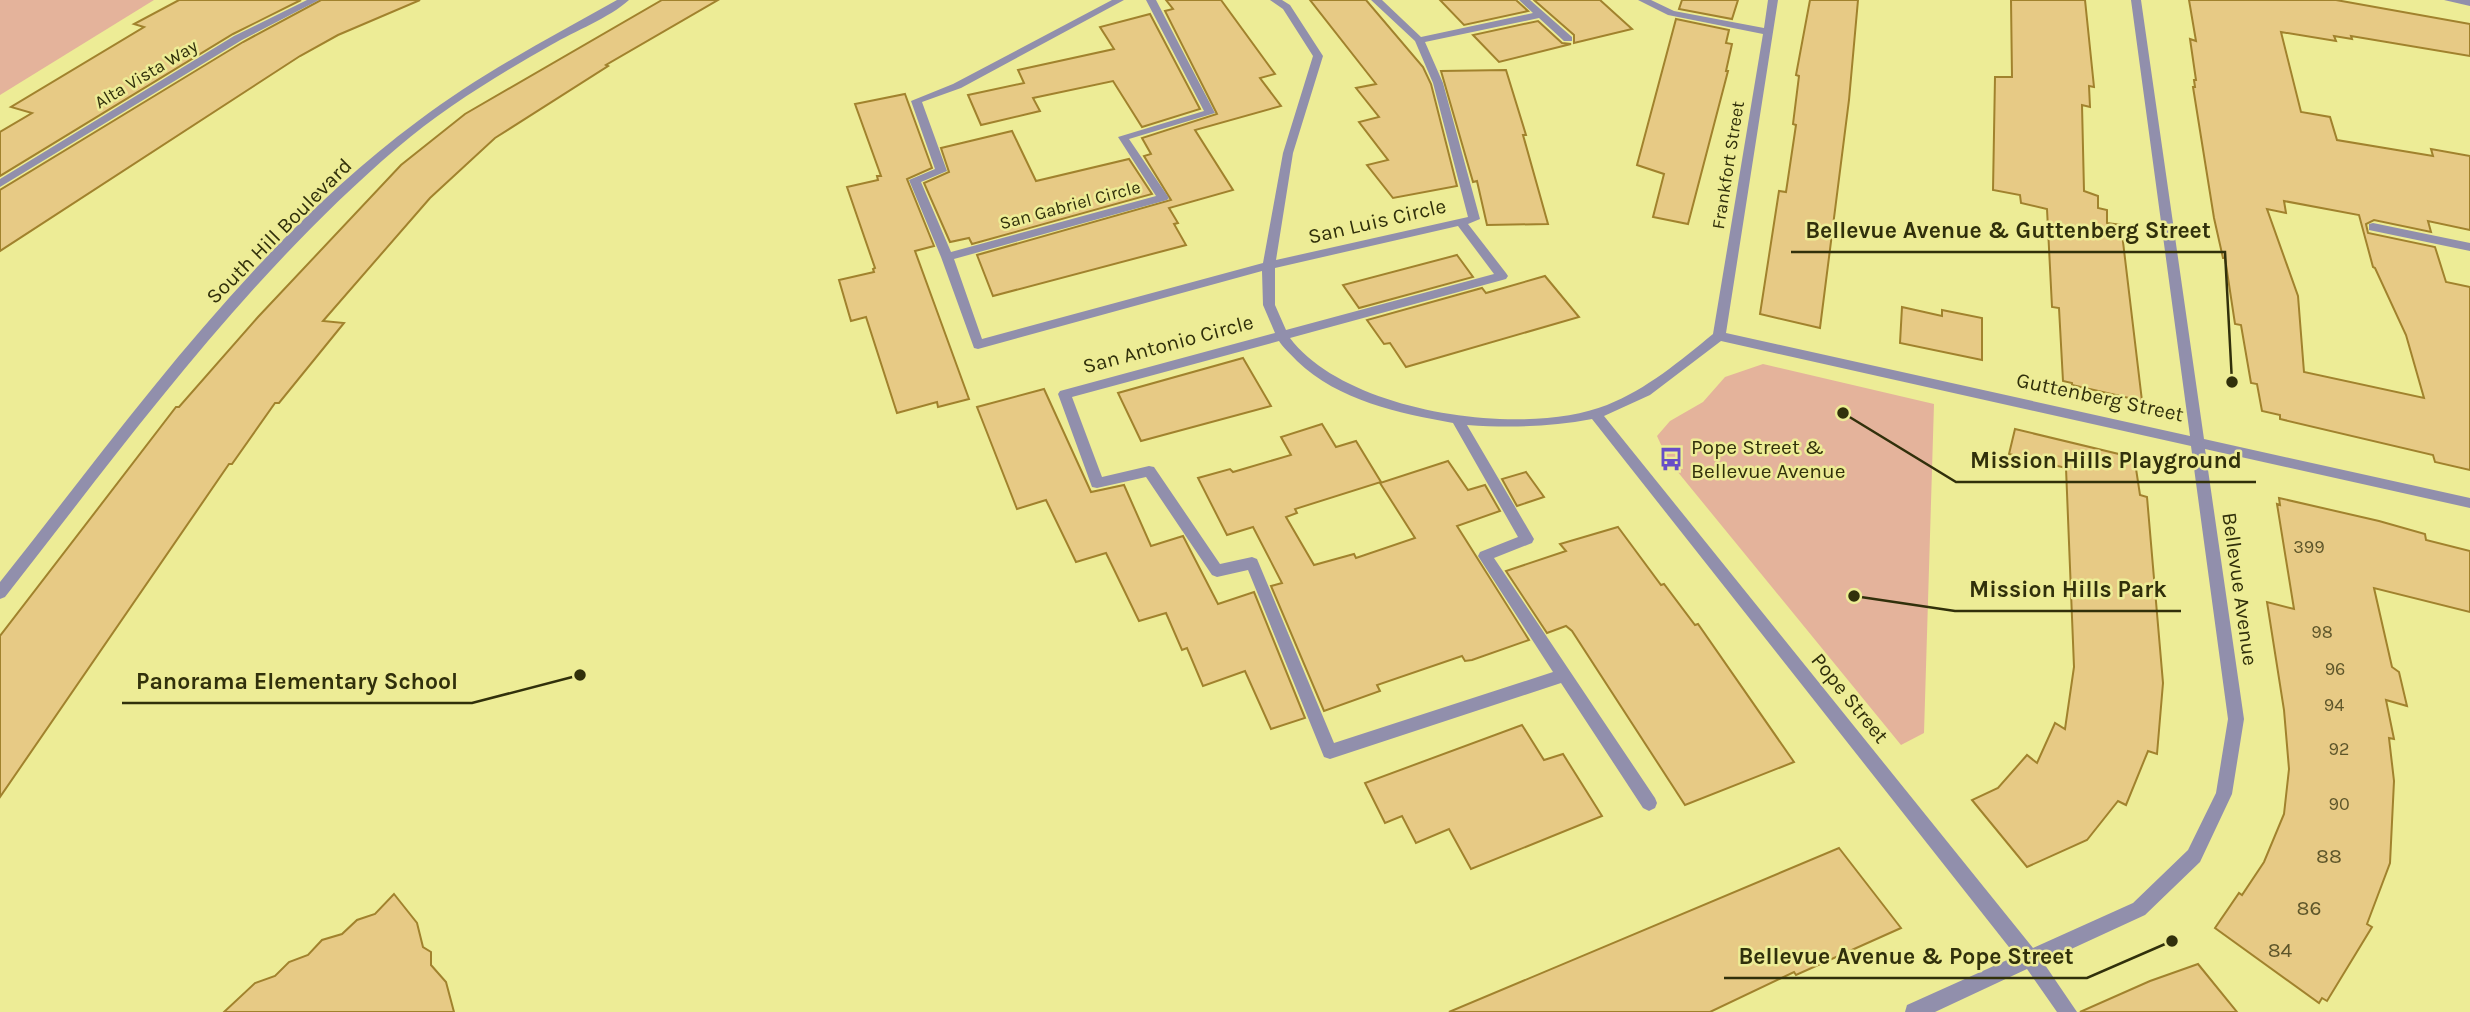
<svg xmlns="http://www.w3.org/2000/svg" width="2470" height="1012" font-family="Karla,sans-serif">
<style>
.green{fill:#e4b39b}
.building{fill:#e7ca85;stroke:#a1822d;stroke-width:2;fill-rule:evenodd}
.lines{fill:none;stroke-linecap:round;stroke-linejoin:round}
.minor{fill:#918fac;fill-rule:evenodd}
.tertiary{fill:#918fac;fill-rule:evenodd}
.labels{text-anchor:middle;stroke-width:5;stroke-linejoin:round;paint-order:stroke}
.far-street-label{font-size:18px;fill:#31300b;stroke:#edec96}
.number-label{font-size:18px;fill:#5e562a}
.street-label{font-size:21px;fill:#31300b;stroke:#edec96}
.poi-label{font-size:21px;fill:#31300b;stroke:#edec96;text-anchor:start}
.near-number-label{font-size:21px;fill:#5e562a}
.leader{fill:none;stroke:#31300b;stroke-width:2.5}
.callout-dot{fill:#31300b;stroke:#edec96;stroke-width:2.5}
.callout-label{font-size:23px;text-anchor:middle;font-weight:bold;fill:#31300b;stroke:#edec96;stroke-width:5;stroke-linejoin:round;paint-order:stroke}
</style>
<rect width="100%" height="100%" fill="#edec96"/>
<g class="green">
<polygon points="0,0 154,0 0,95"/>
<polygon points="1763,364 1934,404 1924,733 1901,745 1668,460 1657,436 1670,421 1703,402 1725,377"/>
</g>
<g class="building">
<polygon points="179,0 301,0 233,34 0,176 0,132 32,113 11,107 144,27 134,24"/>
<polygon points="321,0 420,0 338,35 300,56 0,251 0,190 243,42"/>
<polygon points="662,0 718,0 606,65 608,66 495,138 430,198 323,321 344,323 279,403 275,403 232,464 229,464 0,797 0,636 176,407 179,407 258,317 401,165 465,114"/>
<polygon points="1166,0 1221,0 1275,74 1260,78 1281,106 1195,130 1233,190 1169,208 1178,223 1174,224 1186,245 993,296 977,255 1171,200 1144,156 1151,154 1142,138 1217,114 1165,11 1173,9"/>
<polygon points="1310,0 1366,0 1423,67 1431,84 1457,186 1393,198 1367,165 1388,160 1359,122 1379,117 1356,88 1376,84"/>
<polygon points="1440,0 1516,0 1528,11 1464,25"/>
<polygon points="1534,0 1600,0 1632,29 1574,43 1574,35"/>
<polygon points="1682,0 1738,0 1732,19 1679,9"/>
<polygon points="1810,0 1858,0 1849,100 1820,328 1760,314 1779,191 1786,192 1796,125 1793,124 1799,76 1796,75"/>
<polygon points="2011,0 2085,0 2094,87 2089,86 2090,107 2082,105 2084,191 2098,196 2098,208 2107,210 2107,223 2121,225 2142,401 2072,385 2072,383 2063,381 2059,308 2052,307 2047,209 2021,203 2020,195 1993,190 1995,77 2012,77"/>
<path d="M 2189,0 L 2336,0 L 2470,24 L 2470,56 L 2351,36 L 2352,39 L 2334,36 L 2336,41 L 2281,32 L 2301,112 L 2330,117 L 2337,140 L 2433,156 L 2431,149 L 2470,156 L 2470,230 L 2428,221 L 2431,232 L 2374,220 L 2366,224 L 2368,233 L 2435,247 L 2446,282 L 2470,287 L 2470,470 L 2435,462 L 2433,455 L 2280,419 L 2280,415 L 2262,411 L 2257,384 L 2251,383 L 2241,325 L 2235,324 L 2225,258 L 2223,258 L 2214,218 L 2193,87 L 2195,87 L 2194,80 L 2196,80 L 2190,39 L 2196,41 ZM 2284,201 L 2359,215 L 2373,267 L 2375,268 L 2406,335 L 2424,398 L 2304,372 L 2298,296 L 2267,209 L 2286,213 Z"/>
<polygon points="1150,14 1200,109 1142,127 1113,81 1033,98 1040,111 981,125 968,95 1024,83 1018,70 1114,49 1100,27"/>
<polygon points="1676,19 1729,30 1726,43 1732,44 1726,71 1728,71 1688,224 1653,217 1664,174 1637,165"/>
<polygon points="1538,21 1562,43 1571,44 1499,62 1473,35"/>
<polygon points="1506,70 1526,135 1523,135 1548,224 1487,225 1477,181 1473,182 1441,71"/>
<polygon points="905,94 932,168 907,179 934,246 915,251 969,399 938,407 937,402 897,413 866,317 851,321 839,280 874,272 873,269 875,268 847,187 878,180 877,176 881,176 855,104"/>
<polygon points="1012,131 1036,181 1129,159 1152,194 972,244 969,238 950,242 924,183 949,172 941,148"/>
<polygon points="1457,255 1473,277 1359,308 1343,285"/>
<polygon points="1545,276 1579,317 1406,367 1390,343 1384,344 1367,320 1482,288 1486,293"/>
<polygon points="1902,307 1942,316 1942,310 1982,318 1982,360 1900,343"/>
<polygon points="1243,358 1271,406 1141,441 1118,393"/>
<polygon points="1044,389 1091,492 1124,485 1151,546 1183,536 1218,604 1254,592 1305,718 1271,729 1245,671 1203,686 1187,648 1182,650 1166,613 1139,621 1106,553 1076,562 1046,500 1017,509 977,407"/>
<polygon points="1322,424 1336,447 1356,441 1381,482 1295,509 1297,513 1286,517 1314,565 1354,554 1356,558 1415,538 1380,483 1448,461 1468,490 1485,485 1500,511 1457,526 1529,640 1472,660 1465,661 1462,656 1377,685 1380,691 1324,711 1271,586 1282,583 1253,527 1227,535 1198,478 1230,469 1233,472 1291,455 1281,437"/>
<polygon points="2015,429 2127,456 2135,462 2140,495 2147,497 2163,683 2157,754 2148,751 2126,805 2118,801 2087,840 2027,867 1972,800 1998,788 2027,755 2037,763 2055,723 2065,729 2074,667 2066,468 2009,454"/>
<polygon points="1526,472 1544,497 1517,506 1502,479"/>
<polygon points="2279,498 2379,521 2425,534 2426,540 2470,551 2470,612 2374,588 2392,667 2399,672 2407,706 2386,700 2394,739 2389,738 2394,781 2390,863 2367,924 2372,927 2327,1001 2322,998 2319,1003 2215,928 2239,893 2242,895 2264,862 2284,814 2289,769 2284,710 2267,602 2294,609 2277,504 2280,505"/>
<polygon points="1618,527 1661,585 1664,584 1695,625 1698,624 1794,762 1685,805 1572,631 1566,626 1547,633 1506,571 1566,551 1560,544"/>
<polygon points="1522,725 1544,760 1563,754 1602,816 1471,869 1449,829 1416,843 1402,816 1385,823 1365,783"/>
<polygon points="1839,848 1901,928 1796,975 1794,972 1710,1012 1449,1012"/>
<polygon points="394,894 417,923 423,947 431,952 431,965 446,982 454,1012 224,1012 255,983 275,976 289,962 308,955 322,940 342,934 357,920 375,914"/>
<polygon points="2198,964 2237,1012 2080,1012 2150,981"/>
</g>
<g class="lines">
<g class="minor">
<polygon points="307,0 319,0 242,40 0,187 0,179 234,36"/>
<path d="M 1112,0 L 1124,0 L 961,88 L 922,102 L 947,171 L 921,182 L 951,252 L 1156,196 L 1118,137 L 1204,111 L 1146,0 L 1156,0 L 1215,113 L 1129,139 L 1169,198 L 1167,200 L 954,259 L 982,339 L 1263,263 L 1283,153 L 1313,56 L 1283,9 L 1270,0 L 1282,0 L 1290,5 L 1323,56 L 1293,153 L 1276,260 L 1468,217 L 1433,83 L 1415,41 L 1371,0 L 1382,0 L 1421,37 L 1533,13 L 1519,0 L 1530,0 L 1572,37 L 1572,41 L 1564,41 L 1539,18 L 1425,42 L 1443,83 L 1480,219 L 1468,224 L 1506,273 L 1508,276 L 1506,279 L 1290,338 C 1346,413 1524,438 1607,405 C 1647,389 1680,361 1713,334 L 1763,34 L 1668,15 L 1638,0 L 1651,0 L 1674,11 L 1764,28 L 1768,0 L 1778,0 L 1726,333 L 2190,436 L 2131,0 L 2141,0 L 2204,439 L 2470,498 L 2470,508 L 2205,449 L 2244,719 L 2232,794 L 2200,862 L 2145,915 L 2043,962 L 2077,1012 L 2057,1012 L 2027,969 L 1935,1012 L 1905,1012 L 1907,1005 L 2016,956 L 1592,419 C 1550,427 1510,428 1467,425 L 1534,539 L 1532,543 L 1494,558 L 1655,798 L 1657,803 L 1655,808 L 1649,811 L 1643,808 L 1561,683 L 1330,759 L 1324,757 L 1248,570 L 1217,577 L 1212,575 L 1146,477 L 1097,488 L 1092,487 L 1058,394 L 1060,391 L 1275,333 L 1263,305 L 1262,271 L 978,349 L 974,348 L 941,257 L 909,180 L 935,169 L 911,101 L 953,84 ZM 1458,226 L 1494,274 L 1286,330 L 1275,305 L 1275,268 ZM 1279,341 C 1283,348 1291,354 1297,361 C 1339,401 1398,413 1453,423 L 1518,537 L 1480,552 L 1478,556 L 1553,672 L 1334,743 L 1257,559 L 1252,557 L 1220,564 L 1154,467 L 1149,466 L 1102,477 L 1072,397 ZM 1721,341 L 2191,446 L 2228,719 L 2216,793 L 2188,850 L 2133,903 L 2033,948 L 1604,416 L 1650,395 Z"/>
<polygon points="2444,0 2470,0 2470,6"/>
<polygon points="2373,223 2470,243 2470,251 2369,230 2369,224"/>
</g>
<path class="tertiary" d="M 617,0 L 629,0 C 609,18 575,31 551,45 C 498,75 444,108 397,148 C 245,278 128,440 5,597 L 0,599 L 0,582 C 128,421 251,245 418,121 C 480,74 549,38 617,0 Z"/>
</g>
<defs>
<g id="bus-bare" transform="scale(1.89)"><path d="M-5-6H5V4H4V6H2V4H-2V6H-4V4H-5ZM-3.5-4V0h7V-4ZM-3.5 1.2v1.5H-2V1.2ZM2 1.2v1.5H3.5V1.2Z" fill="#674ec7" stroke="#edec96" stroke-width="2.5" paint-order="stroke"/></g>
</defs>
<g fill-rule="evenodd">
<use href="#bus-bare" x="1671" y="459"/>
</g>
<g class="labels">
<g class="far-street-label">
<text transform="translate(146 74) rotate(-31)" y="6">Alta Vista Way</text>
<text transform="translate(1728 165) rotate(-81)" y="6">Frankfort Street</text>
<text transform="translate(1070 205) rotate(-15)" y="6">San Gabriel Circle</text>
</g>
<g class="number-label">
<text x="2309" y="553">399</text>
<text x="2322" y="638">98</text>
<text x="2335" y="675">96</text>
<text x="2334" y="711">94</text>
<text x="2339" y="755">92</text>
<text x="2339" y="810">90</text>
</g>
<g class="street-label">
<text transform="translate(1377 221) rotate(-13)" y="7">San Luis Circle</text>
<text transform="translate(279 231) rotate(-45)" y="7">South Hill Boulevard</text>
<text transform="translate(1168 344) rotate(-15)" y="7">San Antonio Circle</text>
<text transform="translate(2100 397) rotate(12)" y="7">Guttenberg Street</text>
<text transform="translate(2240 589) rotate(82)" y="7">Bellevue Avenue</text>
<text transform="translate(1850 698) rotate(51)" y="7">Pope Street</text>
</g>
<g class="poi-label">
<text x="1691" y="454">Pope Street &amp;<tspan x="1691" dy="24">Bellevue Avenue</tspan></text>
</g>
<g class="near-number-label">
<text x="2329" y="863">88</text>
<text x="2309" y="915">86</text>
<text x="2280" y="957">84</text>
</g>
</g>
<path class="leader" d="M2232 382L2225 252H1791M1843 413L1956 482H2256M1854 596L1955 611H2181M580 675L472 703H122M2172 941L2087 978H1724"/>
<g class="callout-dot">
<circle cx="2232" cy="382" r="7"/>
<circle cx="1843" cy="413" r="7"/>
<circle cx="1854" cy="596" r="7"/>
<circle cx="580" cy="675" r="7"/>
<circle cx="2172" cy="941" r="7"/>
</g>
<g class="callout-label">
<text x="2008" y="238">Bellevue Avenue &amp; Guttenberg Street</text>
<text x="2106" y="468">Mission Hills Playground</text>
<text x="2068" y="597">Mission Hills Park</text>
<text x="297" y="689">Panorama Elementary School</text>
<text x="1906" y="964">Bellevue Avenue &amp; Pope Street</text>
</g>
</svg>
